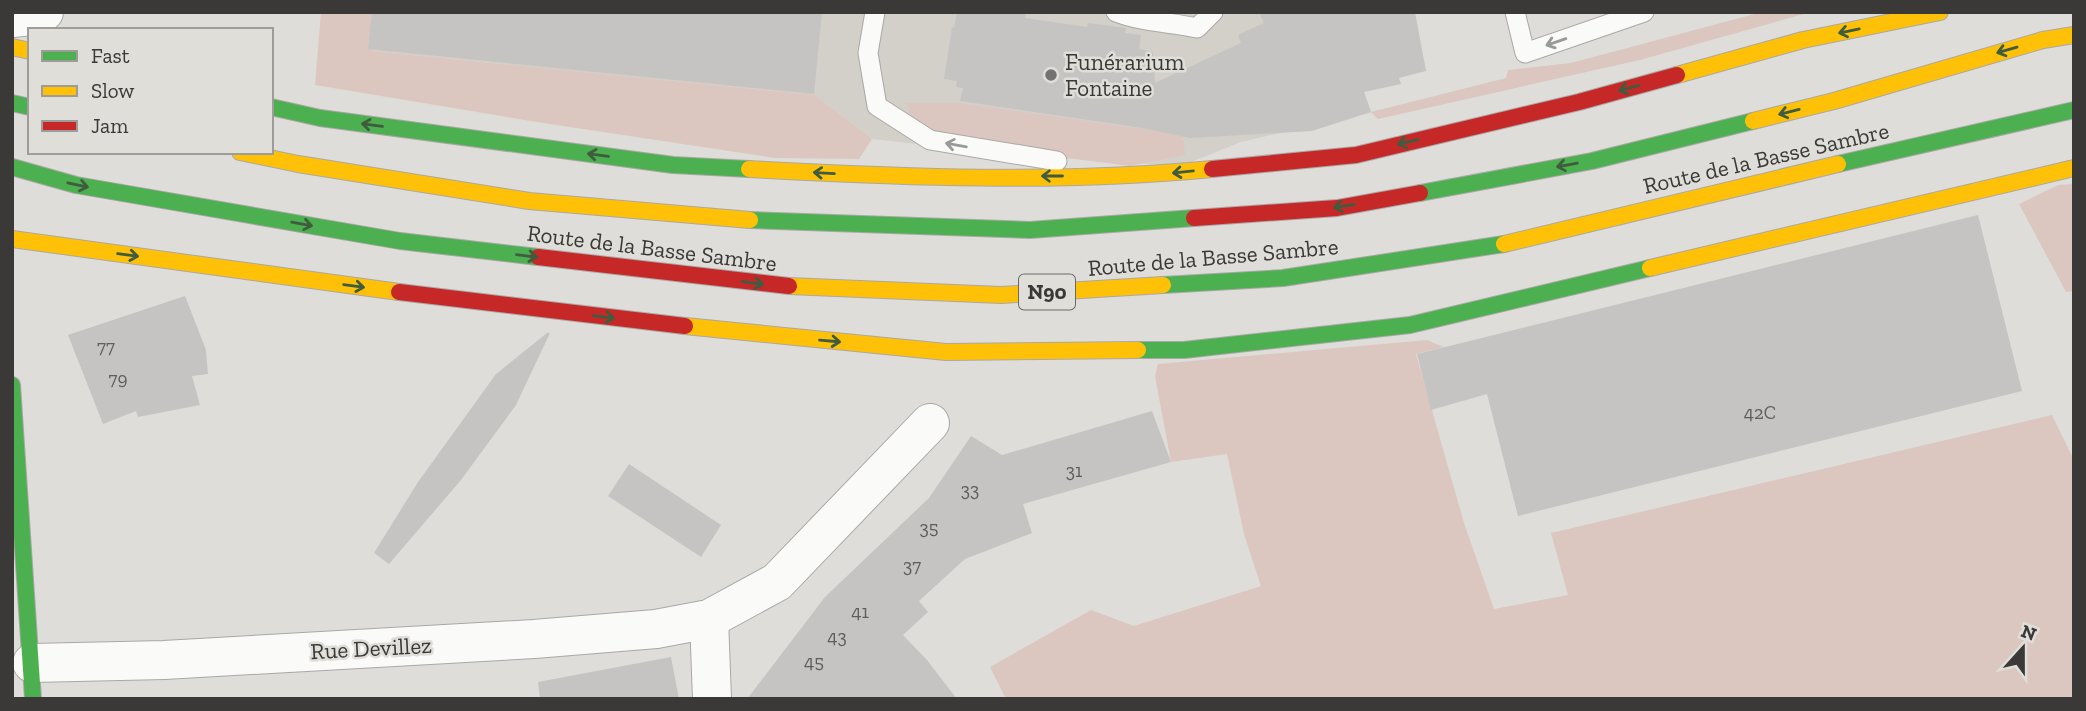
<svg xmlns="http://www.w3.org/2000/svg" width="2086" height="711" font-family="'Zilla Slab',serif">
<style>
.built{fill:#d3cfc9}
.green{fill:#dbc7bf}
.building{fill:#c6c4c2}
.lines{fill:none;stroke-linecap:round;stroke-linejoin:round}
.lane-casing{stroke:#aaa8a6;stroke-width:21}
.street-casing{stroke:#aaa8a6;stroke-width:40}
.fast-casing{stroke:#aaa8a6;stroke-width:18}
.slow-casing{stroke:#aaa8a6;stroke-width:18}
.jam-casing{stroke:#aaa8a6;stroke-width:18}
.lane{stroke:#fafaf9;stroke-width:19}
.street{stroke:#fafaf9;stroke-width:38}
.fast{stroke:#4caf50;stroke-width:16}
.slow{stroke:#ffc107;stroke-width:16}
.jam{stroke:#c62828;stroke-width:16}
.oneway{stroke:#3f5c3e}
.oneway2{stroke:#9a9a98}
.poi-dot{fill:#747270;stroke:#e0ded9;stroke-width:2.5}
.labels{text-anchor:middle;stroke-width:5;stroke-linejoin:round;paint-order:stroke}
.number-label{font-size:19px;fill:#5e5d5b}
.shield{fill:#e0ded9;stroke:#6c6a68;stroke-width:2}
.shield-label{font-size:21px;font-weight:bold;fill:#3a3937}
.poi-label{font-size:23px;fill:#3a3937;stroke:#e0ded9;text-anchor:start}
.street-label{font-size:23px;fill:#3a3937;stroke:#e0ded9}
</style>
<rect width="100%" height="100%" fill="#dfddda"/>
<polygon class="built" points="374,12 1339,12 1349,52 1371,112 1241,142 1181,166 1019,155 872,139 815,95 370,51"/>
<g class="green">
<polygon points="321,12 374,12 371,51 815,95 872,139 859,159 775,158 543,123 315,85"/>
<polygon points="1762,12 1811,12 1640,60 1378,119 1371,112 1506,78 1508,70 1571,63"/>
<polygon points="906,103 959,103 1171,133 1183,136 1185,155 1130,166 942,142 913,120"/>
<polygon points="2074,184 2074,291 2066,292 2019,204 2058,185"/>
<polygon points="1427,340 1444,347 1416,354 1464,523 1494,609 1568,595 1551,533 2052,415 2074,460 2074,699 1006,699 990,667 1091,610 1134,626 1261,586 1244,534 1227,454 1171,462 1155,376 1158,364"/>
</g>
<g class="building">
<polygon points="372,12 822,12 814,94 368,49"/>
<polygon points="957,12 1026,12 1025,18 1087,27 1088,23 1126,28 1125,33 1141,35 1139,49 1153,52 1155,83 1241,43 1238,35 1264,23 1259,12 1415,12 1426,71 1399,78 1401,84 1364,92 1371,112 1312,131 1190,138 1142,128 960,101 963,88 956,87 957,81 944,79 952,27 954,28"/>
<polygon points="1978,215 2022,391 1518,516 1487,394 1431,410 1417,354"/>
<polygon points="185,296 206,350 208,374 192,376 200,405 138,417 136,411 103,424 68,335"/>
<polygon points="547,333 550,333 516,405 461,480 389,564 374,553 418,482 496,374"/>
<polygon points="1152,411 1171,462 1023,504 1032,533 965,559 919,601 928,612 903,635 927,660 957,699 747,699 825,597 929,498 971,436 1002,455"/>
<polygon points="629,464 721,525 701,557 608,496"/>
<polygon points="671,657 679,699 540,699 538,682"/>
</g>
<g class="lines">
<g class="lane-casing">
<g id="lane">
<polyline points="875,12 868,53 877,106 930,140 1057,161"/>
<path d="M 1116,12 C 1142,22 1169,22 1197,28 L 1213,12"/>
<polyline points="1515,12 1525,53 1644,12"/>
</g>
</g>
<g class="street-casing">
<g id="street">
<polyline points="12,18 32,16 44,12"/>
<polyline points="709,619 712,699"/>
<polyline points="32,663 164,660 534,639 656,629 709,619 777,582 930,423"/>
</g>
</g>
<g class="fast-casing">
<g id="fast">
<polyline points="12,103 30,107"/>
<polyline points="271,107 320,118 673,165 749,169"/>
<polyline points="1838,164 2074,110"/>
<polyline points="12,167 76,185 400,241 538,257"/>
<polyline points="1420,193 1592,161 1753,121"/>
<polyline points="750,220 1030,230 1194,218"/>
<polyline points="1163,285 1283,278 1504,244"/>
<polyline points="1138,350 1184,350 1410,325 1650,268"/>
<polyline points="12,385 33,699"/>
</g>
</g>
<g class="slow-casing">
<g id="slow">
<polyline points="12,47 30,51"/>
<polyline points="1677,75 1803,40 1940,12"/>
<polyline points="1753,121 1834,101 2043,40 2074,35"/>
<polyline points="240,152 298,164 529,201 750,220"/>
<path d="M 749,169 C 903,177 1058,184 1212,169"/>
<polyline points="12,239 399,292"/>
<polyline points="1504,244 1838,164"/>
<polyline points="1650,268 2074,168"/>
<polyline points="789,286 1001,295 1163,285"/>
<polyline points="685,326 946,352 1138,350"/>
</g>
</g>
<g class="jam-casing">
<g id="jam">
<polyline points="1212,169 1356,155 1579,102 1677,75"/>
<polyline points="1194,218 1337,208 1420,193"/>
<polyline points="538,257 789,286"/>
<polyline points="399,292 685,326"/>
</g>
</g>
<use href="#lane" class="lane"/>
<use href="#street" class="street"/>
<use href="#fast" class="fast"/>
<use href="#slow" class="slow"/>
<use href="#jam" class="jam"/>
</g>
<defs><path id="oneway-shaft" d="M-6 0H5M1.5-3L5.5 0L1.5 3" fill="none" stroke-width="1.6" stroke-linecap="round" stroke-linejoin="round" transform="scale(1.75)"/></defs>
<g class="oneway">
<use href="#oneway-shaft" transform="translate(1849 31) rotate(168)"/>
<use href="#oneway-shaft" transform="translate(2007 50) rotate(164)"/>
<use href="#oneway-shaft" transform="translate(1629 88) rotate(165)"/>
<use href="#oneway-shaft" transform="translate(1789 112) rotate(166)"/>
<use href="#oneway-shaft" transform="translate(372 125) rotate(-172)"/>
<use href="#oneway-shaft" transform="translate(1408 142) rotate(167)"/>
<use href="#oneway-shaft" transform="translate(598 155) rotate(-172)"/>
<use href="#oneway-shaft" transform="translate(1567 165) rotate(170)"/>
<use href="#oneway-shaft" transform="translate(1183 172) rotate(174)"/>
<use href="#oneway-shaft" transform="translate(824 173) rotate(-177)"/>
<use href="#oneway-shaft" transform="translate(1052 176) rotate(180)"/>
<use href="#oneway-shaft" transform="translate(78 185) rotate(12)"/>
<use href="#oneway-shaft" transform="translate(1344 206) rotate(171)"/>
<use href="#oneway-shaft" transform="translate(302 224) rotate(10)"/>
<use href="#oneway-shaft" transform="translate(128 255) rotate(8)"/>
<use href="#oneway-shaft" transform="translate(527 256) rotate(7)"/>
<use href="#oneway-shaft" transform="translate(753 283) rotate(7)"/>
<use href="#oneway-shaft" transform="translate(354 286) rotate(8)"/>
<use href="#oneway-shaft" transform="translate(604 317) rotate(7)"/>
<use href="#oneway-shaft" transform="translate(830 341) rotate(5)"/>
</g>
<g class="oneway2">
<use href="#oneway-shaft" transform="translate(1556 42) rotate(161)"/>
<use href="#oneway-shaft" transform="translate(956 145) rotate(-170)"/>
</g>
<circle class="poi-dot" cx="1051" cy="75" r="7"/>
<g class="labels">
<g class="number-label">
<text x="106" y="353">77</text>
<text x="118" y="385">79</text>
<text x="1760" y="419">42C</text>
<text x="1074" y="477">31</text>
<text x="970" y="496">33</text>
<text x="929" y="534">35</text>
<text x="912" y="572">37</text>
<text x="860" y="618">41</text>
<text x="837" y="643">43</text>
<text x="814" y="668">45</text>
</g>
<rect class="shield" x="1019" y="274.5" width="56" height="35" rx="5"/>
<g class="shield-label">
<text x="1047" y="299">N90</text>
</g>
<g class="poi-label">
<text x="1065" y="70">Funérarium<tspan x="1065" dy="26">Fontaine</tspan></text>
</g>
<g class="street-label">
<text transform="translate(1766 158) rotate(-13)" y="8">Route de la Basse Sambre</text>
<text transform="translate(652 248) rotate(7)" y="8">Route de la Basse Sambre</text>
<text transform="translate(1213 257) rotate(-5)" y="8">Route de la Basse Sambre</text>
<text transform="translate(371 648) rotate(-3)" y="8">Rue Devillez</text>
</g>
</g>
<rect width="2086" height="711" fill="none" stroke="#3a3937" stroke-width="28"/>
<rect x="28" y="28" width="245" height="126" fill="#e0ded9" stroke="#9e9c98" stroke-width="2"/>
<rect x="42" y="51" width="35" height="10" fill="#4caf50" stroke="#9e9c98" stroke-width="2"/>
<text x="91" y="63" font-size="21" fill="#3a3937">Fast</text>
<rect x="42" y="86" width="35" height="10" fill="#ffc107" stroke="#9e9c98" stroke-width="2"/>
<text x="91" y="98" font-size="21" fill="#3a3937">Slow</text>
<rect x="42" y="121" width="35" height="10" fill="#c62828" stroke="#9e9c98" stroke-width="2"/>
<text x="91" y="133" font-size="21" fill="#3a3937">Jam</text>
<g transform="translate(2023 648) rotate(21)" stroke="#e0ded9" stroke-width="5" paint-order="stroke">
<path d="M0-5L12 26L0 18L-12 26Z" fill="#3a3937"/>
<text y="-10" font-size="19" font-weight="bold" text-anchor="middle" fill="#3a3937">N</text>
</g>
</svg>
